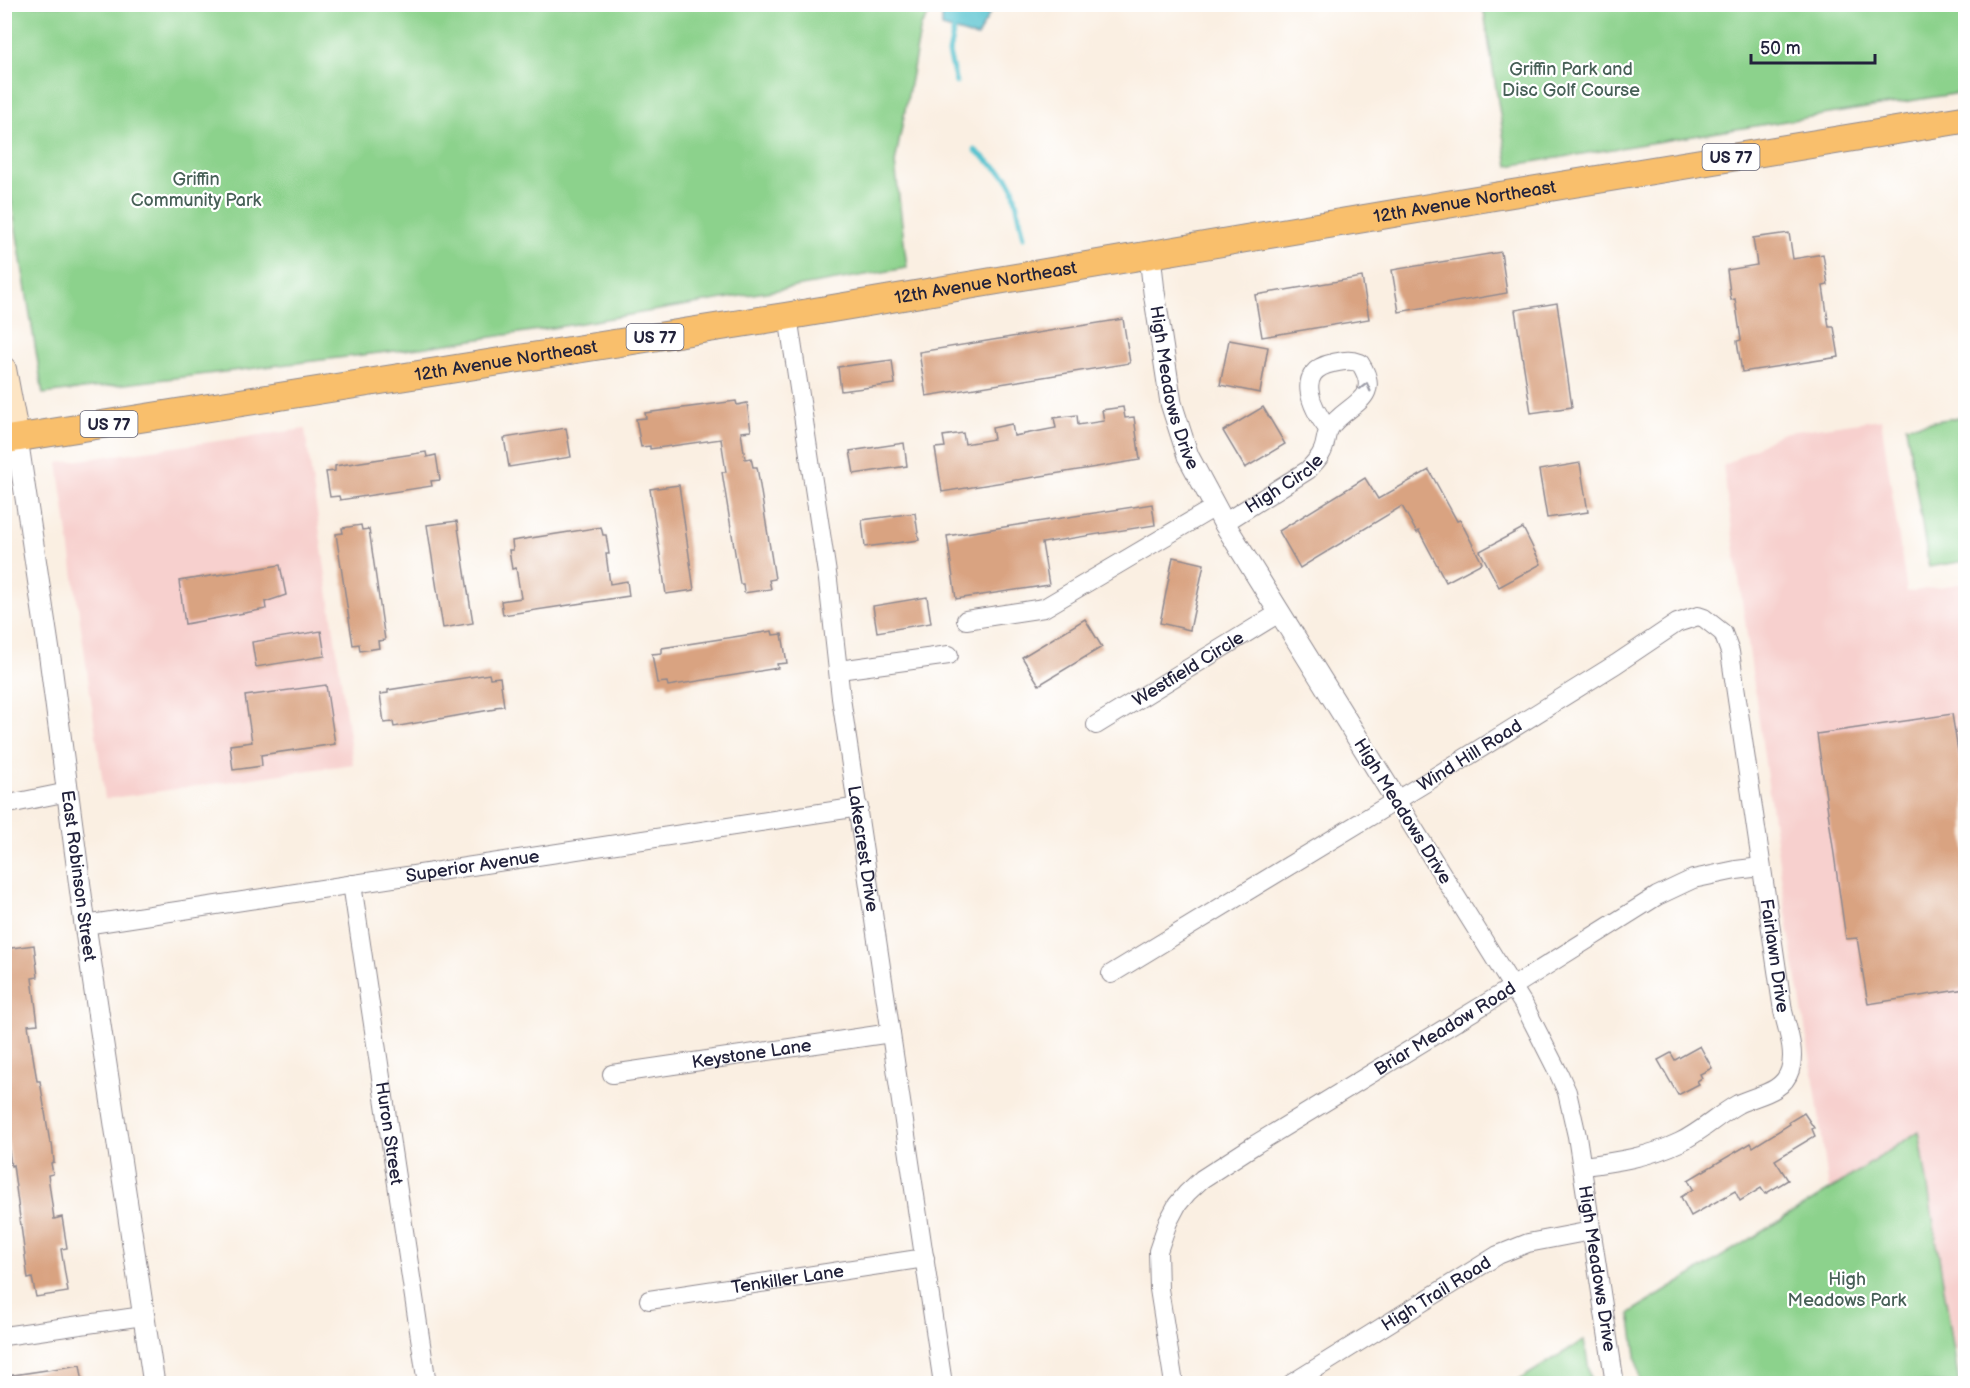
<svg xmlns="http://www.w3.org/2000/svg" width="1970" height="1388" font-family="'Balsamiq Sans',sans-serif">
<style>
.built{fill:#f7d0ce}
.green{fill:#8cd28c;stroke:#577a64;stroke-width:1.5}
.water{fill:#56c3cf;stroke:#3c7285;stroke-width:1.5}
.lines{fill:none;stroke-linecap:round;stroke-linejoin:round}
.stream{stroke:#56c3cf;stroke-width:5}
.building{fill:#d9a381}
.minor-casing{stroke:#8e888e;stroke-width:20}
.tertiary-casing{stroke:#8e888e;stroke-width:23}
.secondary-casing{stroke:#8e888e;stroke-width:26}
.primary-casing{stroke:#8e888e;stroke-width:29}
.minor{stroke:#fff;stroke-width:18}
.tertiary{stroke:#fff;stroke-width:21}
.secondary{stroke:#fde5c4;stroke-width:24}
.primary{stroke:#f9bf6c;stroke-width:27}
.oneway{stroke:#9c9ca7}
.labels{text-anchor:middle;stroke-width:4.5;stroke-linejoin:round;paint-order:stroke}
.shield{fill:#fff;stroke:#646476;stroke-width:1.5}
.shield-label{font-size:16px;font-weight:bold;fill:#22223b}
.park-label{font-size:18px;fill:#476057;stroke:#fff}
.street-label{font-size:18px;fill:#22223b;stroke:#fff}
</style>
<rect width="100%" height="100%" fill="#fff"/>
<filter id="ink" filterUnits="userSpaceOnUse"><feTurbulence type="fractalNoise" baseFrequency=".0167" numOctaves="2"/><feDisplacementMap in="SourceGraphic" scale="12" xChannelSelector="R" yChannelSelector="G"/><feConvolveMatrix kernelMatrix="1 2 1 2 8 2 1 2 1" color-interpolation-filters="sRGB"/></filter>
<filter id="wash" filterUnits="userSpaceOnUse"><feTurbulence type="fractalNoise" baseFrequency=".008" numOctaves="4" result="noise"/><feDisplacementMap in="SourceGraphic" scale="24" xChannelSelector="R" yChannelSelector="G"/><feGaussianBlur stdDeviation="1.35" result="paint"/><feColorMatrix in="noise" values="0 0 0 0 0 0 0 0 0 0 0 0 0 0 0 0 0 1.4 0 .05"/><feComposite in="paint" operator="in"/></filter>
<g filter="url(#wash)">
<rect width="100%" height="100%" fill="#faefe2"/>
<g class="built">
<polygon points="1881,419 1907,592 1965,583 1965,1349 1954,1351 1919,1132 1829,1190 1815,1087 1788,926 1723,466 1781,433"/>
<polygon points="305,429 353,764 105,799 58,463"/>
</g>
<g class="green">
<polygon points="4,5 936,5 921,26 895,163 907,268 558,327 420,348 43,394 5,162"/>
<polygon points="1483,5 1965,5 1965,92 1508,166"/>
<polygon points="1965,416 1965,561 1929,567 1906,426"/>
<polygon points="1919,1131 1959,1383 1640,1383 1630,1313 1839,1184"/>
<polygon points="1584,1340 1591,1383 1514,1383"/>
</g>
<polygon class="water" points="942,5 942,4 992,5 991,11 977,37 942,27"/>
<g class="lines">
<g class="stream">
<polyline points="955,23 949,53 956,83"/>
<polyline points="975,150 1007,177 1013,188 1024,237"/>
</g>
</g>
<g id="blocks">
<g class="building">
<polygon points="1789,233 1793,259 1823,254 1828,285 1823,286 1829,327 1834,327 1839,357 1742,372 1737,341 1741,340 1735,299 1731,300 1727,270 1757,265 1753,238"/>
<polygon points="1501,252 1507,293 1399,312 1392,270"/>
<polygon points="1362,277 1369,319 1262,337 1255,295"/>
<polygon points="1557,303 1572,407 1531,413 1515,310"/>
<polygon points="1123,319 1130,363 926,396 919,352"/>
<polygon points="1229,340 1268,347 1260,393 1220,385"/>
<polygon points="892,360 895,384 841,391 838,367"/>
<polygon points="736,401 737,405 747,403 751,431 741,432 745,459 751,458 753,467 757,467 775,579 769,580 771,589 744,593 743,584 740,584 722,472 726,472 721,439 650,449 650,446 641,447 636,419 646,418 645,413"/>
<polygon points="1123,407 1125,418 1134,417 1140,460 942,492 935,448 945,447 943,436 963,433 965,444 994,439 992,428 1012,424 1014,436 1056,428 1054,418 1077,415 1078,425 1104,421 1102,410"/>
<polygon points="1263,407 1285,444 1245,468 1223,431"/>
<polygon points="566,428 571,457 509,467 504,438"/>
<polygon points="904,443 907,466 854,474 850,451"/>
<polygon points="426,452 427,457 436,455 440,480 431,481 432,486 340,500 339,496 330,497 326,472 335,471 335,466"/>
<polygon points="1580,463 1588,512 1547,518 1539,470"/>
<polygon points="1429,470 1457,521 1460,520 1482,563 1446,582 1419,531 1417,533 1402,506 1300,568 1279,531 1365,478 1378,499"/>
<polygon points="679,485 694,590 666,594 650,489"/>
<polygon points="1152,504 1155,525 1042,543 1049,585 956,599 947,536"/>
<polygon points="915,513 919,540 865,547 862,520"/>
<polygon points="457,521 473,623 443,628 427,525"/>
<polygon points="361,525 362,530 369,529 385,640 378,641 379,648 360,651 359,644 353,645 336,534 343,533 342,528"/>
<polygon points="601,527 603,535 606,535 609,554 606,554 610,584 627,581 629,596 503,615 501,601 521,598 516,568 512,569 509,550 513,550 512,541"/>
<polygon points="1523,528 1541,564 1499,587 1480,551"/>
<polygon points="1173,557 1204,564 1190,630 1160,623"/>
<polygon points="280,565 286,595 265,602 266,609 185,624 179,581"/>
<polygon points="927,597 931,623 877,632 873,606"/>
<polygon points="1085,619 1102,647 1039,685 1022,657"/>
<polygon points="321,631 325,656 256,667 252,642"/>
<polygon points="772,631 773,635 782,634 787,663 777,664 778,668 668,686 667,682 657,683 652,654 662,653 662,648"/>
<polygon points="489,674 490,678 500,677 504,706 495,707 495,709 394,727 393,722 384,723 380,694 388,693 388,690"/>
<polygon points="326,685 335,744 261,755 262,766 233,770 230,745 252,742 245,696"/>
<polygon points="1952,714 1965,794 1965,989 1868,1004 1857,938 1846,939 1817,734"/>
<polygon points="34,945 38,977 32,978 38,1024 28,1025 37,1081 40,1081 50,1143 52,1143 54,1162 51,1163 53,1174 48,1175 54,1219 62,1217 67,1248 61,1249 68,1292 36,1297 32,1278 28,1279 13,1165 11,1166 6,1128 4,1128 4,949"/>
<polygon points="1700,1046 1712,1068 1700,1074 1702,1078 1697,1081 1699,1084 1678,1095 1658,1060 1671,1053 1675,1060"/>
<polygon points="1804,1113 1814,1128 1812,1129 1815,1136 1775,1160 1788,1180 1765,1194 1761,1188 1740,1201 1735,1191 1691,1216 1681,1197 1693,1189 1688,1180 1751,1143 1753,1147 1790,1124 1789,1122"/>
<polygon points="80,1365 83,1383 8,1383 7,1376"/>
</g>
</g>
</g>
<g filter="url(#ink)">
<use href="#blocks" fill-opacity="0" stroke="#8e888e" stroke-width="1.5"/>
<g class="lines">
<g class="minor-casing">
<g id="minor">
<path id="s1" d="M 788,316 L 828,580 L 841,698 L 943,1384"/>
<path id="s2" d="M 1224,523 L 1308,470 C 1313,464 1319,459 1322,452 C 1326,445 1325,436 1329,429 C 1344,404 1385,401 1360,363 C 1351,359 1343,361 1333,363 C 1293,371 1312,409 1329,430"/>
<polyline points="966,620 1044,608 1215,507"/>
<polyline points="839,670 949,655"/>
<path id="s3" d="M 1096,725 L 1279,613"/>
<path id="s4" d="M 1396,800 L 1525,1007 L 1559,1074 L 1567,1092 L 1577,1136 L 1615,1384"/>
<polyline points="4,805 68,792"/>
<path id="s5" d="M 352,884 L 427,1384"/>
<path id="s6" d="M 85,925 L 859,807"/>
<path id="s7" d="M 1111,974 L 1425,783 L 1616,664 L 1677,623 L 1698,616 L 1704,618 L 1723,633 L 1730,652 L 1783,1011 C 1787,1028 1796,1052 1790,1070 C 1783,1093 1756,1095 1738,1104 C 1718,1115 1701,1132 1680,1142 C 1649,1157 1616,1162 1582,1166"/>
<path id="s8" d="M 612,1074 L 891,1033"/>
<path id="s9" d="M 649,1300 L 925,1258"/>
<polyline points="4,1336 143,1316"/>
<path id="s10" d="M 1174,1384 L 1159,1289 L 1158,1251 L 1168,1222 L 1177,1205 L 1187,1193 L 1202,1179 L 1256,1144 L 1490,1001 L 1657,896 L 1693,879 L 1736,870 L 1761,867"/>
<path id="s11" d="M 1291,1384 L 1498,1255 L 1528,1243 L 1591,1231"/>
</g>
</g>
<g class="tertiary-casing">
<g id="tertiary">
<path id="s12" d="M 1150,255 L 1154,292 L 1171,403 L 1188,456 L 1224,523 L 1396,800"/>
<path id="s13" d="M 17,438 L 50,658 L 85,925 L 154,1384"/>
</g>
</g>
<g class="secondary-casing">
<polyline id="secondary" points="4,369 17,438"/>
</g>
<g class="primary-casing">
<g id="primary">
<path id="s14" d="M 4,440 L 788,316 L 1497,196 L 1966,119"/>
</g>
</g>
<use href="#minor" class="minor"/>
<use href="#tertiary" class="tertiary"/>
<use href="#secondary" class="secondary"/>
<use href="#primary" class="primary"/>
</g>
<defs><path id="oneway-chevron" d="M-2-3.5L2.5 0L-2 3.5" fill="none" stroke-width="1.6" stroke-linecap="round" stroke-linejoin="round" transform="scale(1.5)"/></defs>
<use class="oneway" href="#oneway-chevron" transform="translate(1366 387) rotate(-76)"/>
</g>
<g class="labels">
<g class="shield">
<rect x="1702.5" y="144" width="57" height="26" rx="4.5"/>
<rect x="626.5" y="324" width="57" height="26" rx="4.5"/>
<rect x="80.5" y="411" width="57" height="26" rx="4.5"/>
</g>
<g class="shield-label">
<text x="1731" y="163">US 77</text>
<text x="655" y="343">US 77</text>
<text x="109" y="430">US 77</text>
</g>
<g class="park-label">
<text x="1571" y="75">Griffin Park and<tspan x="1571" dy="21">Disc Golf Course</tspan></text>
<text x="196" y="185">Griffin<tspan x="196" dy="21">Community Park</tspan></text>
<text x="1847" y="1285">High<tspan x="1847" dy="21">Meadows Park</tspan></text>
</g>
<g class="street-label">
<text dy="6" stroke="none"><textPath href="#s14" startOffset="1480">12th Avenue Northeast</textPath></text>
<text dy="6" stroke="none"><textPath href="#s14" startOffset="994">12th Avenue Northeast</textPath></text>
<text dy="6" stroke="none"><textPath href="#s14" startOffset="508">12th Avenue Northeast</textPath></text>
<text dy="6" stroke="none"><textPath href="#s12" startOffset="135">High Meadows Drive</textPath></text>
<text dy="6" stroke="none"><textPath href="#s2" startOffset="72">High Circle</textPath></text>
<text dy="6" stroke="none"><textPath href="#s3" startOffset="108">Westfield Circle</textPath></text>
<text dy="6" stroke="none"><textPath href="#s7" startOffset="420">Wind Hill Road</textPath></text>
<text transform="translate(1403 811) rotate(58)" y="6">High Meadows Drive</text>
<text dy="6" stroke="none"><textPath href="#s1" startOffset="538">Lakecrest Drive</textPath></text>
<text dy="6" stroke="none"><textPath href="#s6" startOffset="392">Superior Avenue</textPath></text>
<text dy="6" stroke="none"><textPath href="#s13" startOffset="442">East Robinson Street</textPath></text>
<text dy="6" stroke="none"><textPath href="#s7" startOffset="1046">Fairlawn Drive</textPath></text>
<text dy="6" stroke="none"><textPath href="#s10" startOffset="506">Briar Meadow Road</textPath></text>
<text dy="6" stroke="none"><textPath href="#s8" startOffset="141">Keystone Lane</textPath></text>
<text dy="6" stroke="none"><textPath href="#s5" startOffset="252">Huron Street</textPath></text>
<text dy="6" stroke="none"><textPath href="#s4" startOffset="518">High Meadows Drive</textPath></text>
<text dy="6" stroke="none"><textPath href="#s9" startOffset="140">Tenkiller Lane</textPath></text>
<text dy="6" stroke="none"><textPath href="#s11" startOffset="171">High Trail Road</textPath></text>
</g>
</g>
<rect width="1970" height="1388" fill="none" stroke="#fff" stroke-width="24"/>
<path d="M1751 54v9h124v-9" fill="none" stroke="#22223b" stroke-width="3"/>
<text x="1760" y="54" font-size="18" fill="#22223b" stroke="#ffffff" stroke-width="4.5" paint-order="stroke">50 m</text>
</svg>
